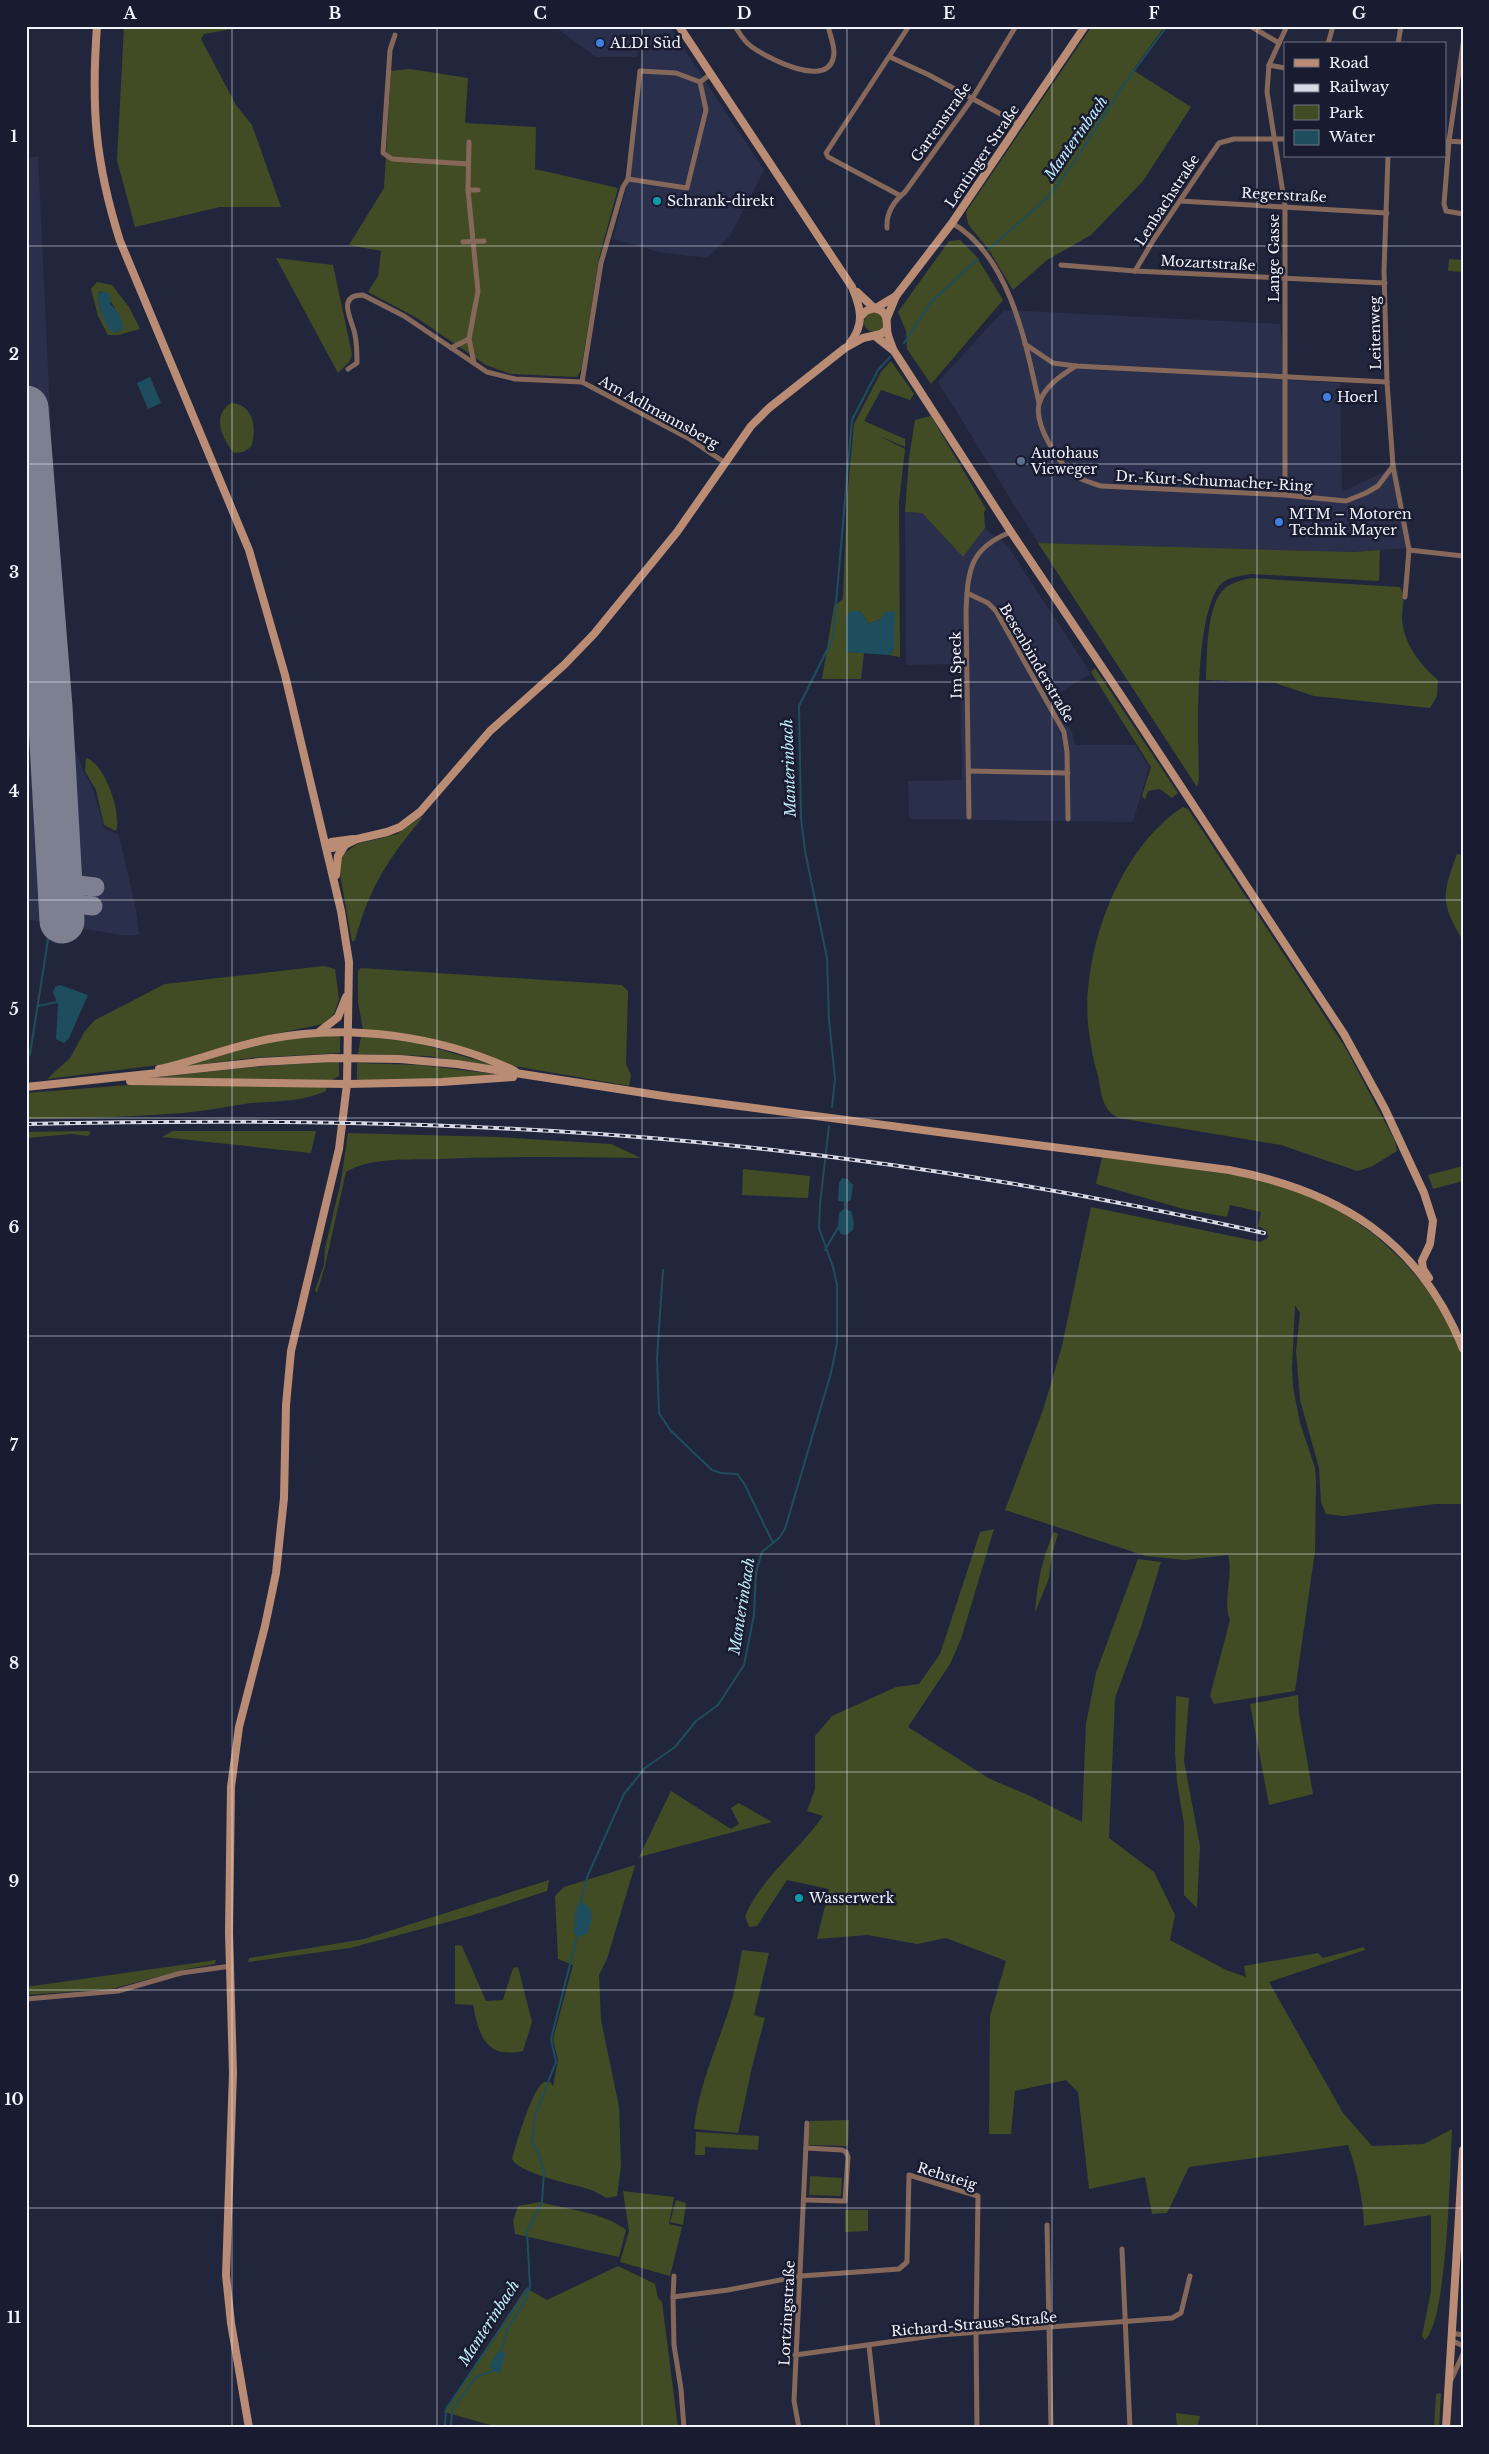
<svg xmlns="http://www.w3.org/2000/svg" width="1489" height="2454" font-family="'Libre Baskerville',serif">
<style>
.built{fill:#2a2f4b}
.green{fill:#414c24;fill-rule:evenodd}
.water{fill:#1e4e5e}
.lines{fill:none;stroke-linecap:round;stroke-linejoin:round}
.stream{stroke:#1e4e5e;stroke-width:2}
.taxiway{stroke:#7d8090;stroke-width:19}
.runway{stroke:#7d8090;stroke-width:45}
.street{stroke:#856859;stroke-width:5}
.secondary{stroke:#ba8c74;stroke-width:8}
.rail-casing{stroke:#d8dae5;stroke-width:4}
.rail{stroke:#191c31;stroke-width:2;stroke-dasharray:5.5;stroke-linecap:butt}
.grid{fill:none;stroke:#f2f4fd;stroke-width:1;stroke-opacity:0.55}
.shop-dot{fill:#3f7fe0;stroke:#191c31;stroke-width:2}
.culture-dot{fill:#0f9aa8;stroke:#191c31;stroke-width:2}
.service-dot{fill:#5c6f8a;stroke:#191c31;stroke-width:2}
.labels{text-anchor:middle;stroke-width:5;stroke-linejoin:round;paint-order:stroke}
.poi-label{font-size:14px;fill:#f2f4fd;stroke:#191c31;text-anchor:start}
.street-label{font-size:14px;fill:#f2f4fd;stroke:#191c31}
.water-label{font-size:15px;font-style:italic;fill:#c1ecfd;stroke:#191c31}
.neatline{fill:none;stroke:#f2f4fd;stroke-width:2}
.grid-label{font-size:16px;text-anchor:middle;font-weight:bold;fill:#f2f4fd}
</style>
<rect width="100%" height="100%" fill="#22263c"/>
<g class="built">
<polygon points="554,26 641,26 637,57 596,57"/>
<polygon points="645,26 669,26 764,170 730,236 707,258 659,252 613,239 627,184"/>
<polygon points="38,156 63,685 71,738 83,770 92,786 104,828 119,835 136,910 139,935 121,935 26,919 26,159"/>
<polygon points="1004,310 1280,324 1286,380 1340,383 1342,492 1397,466 1412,548 1353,552 1038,543 938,382"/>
<polygon points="905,512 922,513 963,557 985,528 1008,546 1091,674 1052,697 1072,732 1075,745 1135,745 1149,767 1133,822 909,819 908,781 962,780 960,676 955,676 955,664 906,665"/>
</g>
<g class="green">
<polygon points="124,26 249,26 204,34 201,39 236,105 252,125 281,207 220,207 135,227 117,160"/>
<polygon points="1092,26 1165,26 1133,70 1191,107 1143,181 1091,235 1047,260 1013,290 989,250 968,224 966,212"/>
<polygon points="410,69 468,78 465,123 536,127 535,169 618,188 599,258 581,370 577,377 511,374 486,365 417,318 368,292 378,276 381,251 349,245 384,188 391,71"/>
<polygon points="960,240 976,256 1003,300 931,384 907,349 906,331 898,312 949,241"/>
<polygon points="276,258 333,265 352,354 350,361 338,373"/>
<polygon points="1449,259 1463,260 1463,272 1448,271"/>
<path d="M 97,282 L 112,285 L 129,307 L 140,329 L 118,335 L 108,335 L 98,316 L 91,289 ZM 103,291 C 111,303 121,314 123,329 L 115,333 C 107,325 95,304 99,292 Z"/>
<circle cx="874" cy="322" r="10"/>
<polygon points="891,361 914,394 910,400 881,390 864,421 905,439 905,447 877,435 905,449 899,502 900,657 889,655 894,650 880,619 869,624 860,611 847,652 864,653 861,679 822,679 834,606 843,599 847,498 854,424 881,372"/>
<path d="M 231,403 C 254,404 257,430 251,447 L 243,452 L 234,453 C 222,438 211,416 231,403 Z"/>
<polygon points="931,416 986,509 984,512 985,528 963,557 922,513 905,512 909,458 915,420"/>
<path d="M 1038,543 L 1353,552 L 1380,550 L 1379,581 L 1251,574 C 1240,576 1226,577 1219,586 C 1194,621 1198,735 1199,780 L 1197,787 Z"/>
<path d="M 1251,578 L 1400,587 C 1406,596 1402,607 1402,617 C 1402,641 1420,665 1438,680 L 1437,696 L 1430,708 L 1314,696 L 1275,683 L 1206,680 C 1207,656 1206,604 1225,588 C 1233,582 1242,580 1251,578 Z"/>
<polygon points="1095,668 1178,793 1172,798 1160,789 1148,791 1145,800 1142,796 1151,767 1091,672"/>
<path d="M 86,758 C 105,763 122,814 116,831 L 104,825 L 96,790 L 85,771 Z"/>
<path d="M 1183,807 L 1188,809 L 1345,1047 L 1395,1141 L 1397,1151 L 1371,1167 L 1357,1171 L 1281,1145 L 1119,1118 C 1102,1111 1101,1092 1098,1076 C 1093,1060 1090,1041 1088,1024 C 1082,950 1120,847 1183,807 Z"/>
<path d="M 421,817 L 422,818 C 387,861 370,886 355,940 L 352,942 L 339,868 L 342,855 L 357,844 L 397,834 Z"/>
<path d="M 1457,854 L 1463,855 L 1463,941 C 1440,902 1442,895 1457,854 Z"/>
<polygon points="324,966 335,969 339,999 334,1014 323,1024 246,1040 167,1064 47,1079 70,1058 85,1031 95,1020 165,984"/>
<polygon points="361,968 622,985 628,991 626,1064 631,1075 629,1086 514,1066 496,1059 363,1030 358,1002 358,971"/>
<polygon points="340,1035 340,1053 251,1058 181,1067 257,1045 287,1039"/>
<polygon points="361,1036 418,1043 500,1067 428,1056 358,1054"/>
<polygon points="339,1061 339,1076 332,1080 207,1080 159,1077 253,1067"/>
<polygon points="357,1063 420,1065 495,1074 441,1079 360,1080 357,1079"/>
<path d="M 154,1083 L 189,1086 L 326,1086 L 326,1091 C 302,1102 277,1101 251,1103 C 229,1106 206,1111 183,1113 C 131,1117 79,1118 26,1119 L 26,1093 Z"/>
<polygon points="88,1131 91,1133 87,1136 72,1134 26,1138 26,1132"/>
<polygon points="173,1131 316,1131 311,1153 162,1137"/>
<path d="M 348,1133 L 497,1137 L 611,1144 L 641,1158 C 574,1157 507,1156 439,1159 C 412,1160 369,1157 346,1172 L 325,1266 L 317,1293 L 315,1290 L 324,1265 L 325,1248 L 341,1181 Z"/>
<path d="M 1102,1157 L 1257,1178 L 1312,1196 L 1348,1216 L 1376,1236 L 1403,1261 L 1427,1289 L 1448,1323 L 1463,1359 L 1463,1504 L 1435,1504 L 1344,1516 L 1326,1514 L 1321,1502 L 1319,1468 L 1300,1400 L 1296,1351 L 1300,1313 L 1295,1305 L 1292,1368 L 1293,1387 L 1300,1423 L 1315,1468 L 1316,1481 L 1315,1551 L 1295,1691 L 1214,1704 L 1210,1696 L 1230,1620 C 1222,1600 1234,1576 1228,1555 L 1185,1560 L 1146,1556 L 1005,1510 L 1043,1410 L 1062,1346 L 1091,1207 L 1260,1242 L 1268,1238 L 1267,1231 L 1258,1226 L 1261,1212 L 1230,1205 L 1227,1217 L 1184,1209 L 1096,1184 Z"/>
<polygon points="1463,1166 1463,1181 1433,1189 1428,1175"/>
<polygon points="743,1169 810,1176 808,1198 742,1195"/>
<path d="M 994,1529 L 961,1639 L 950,1664 L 908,1727 L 990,1779 L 1028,1795 L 1082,1822 L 1086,1724 L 1096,1673 L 1138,1559 L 1161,1562 L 1141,1627 L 1115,1698 L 1109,1838 L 1154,1872 L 1175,1915 L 1170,1940 L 1226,1970 L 1246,1977 L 1244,1966 L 1318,1953 L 1323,1958 L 1364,1947 L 1365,1950 L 1269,1982 L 1343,2113 L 1372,2146 L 1424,2144 L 1452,2129 C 1450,2166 1448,2319 1425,2340 L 1422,2336 L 1431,2291 L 1431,2215 L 1364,2226 C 1363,2198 1357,2171 1348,2145 L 1189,2167 L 1167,2213 L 1152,2214 L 1145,2177 L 1089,2189 L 1078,2092 L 1066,2080 L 1015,2091 L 1011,2134 L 989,2134 L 990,2016 L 1006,1961 L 946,1938 L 917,1944 L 868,1935 L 817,1939 L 829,1889 L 787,1880 L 757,1926 L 749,1927 L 745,1916 C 764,1874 797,1853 823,1816 L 807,1811 L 815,1789 L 815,1736 L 832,1716 L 896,1687 L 919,1684 L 940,1654 L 980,1532 Z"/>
<path d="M 1054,1532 L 1058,1534 L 1052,1554 L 1049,1578 L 1035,1613 C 1037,1585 1042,1557 1054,1532 Z"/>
<polygon points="1298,1695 1299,1714 1313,1794 1269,1805 1250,1704"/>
<polygon points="1176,1696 1189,1698 1184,1761 1200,1846 1197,1908 1184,1895 1184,1824 1177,1782 1175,1752"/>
<polygon points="671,1791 731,1829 739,1824 731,1808 739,1803 772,1822 639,1857"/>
<path d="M 635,1865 L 607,1959 L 599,1975 L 601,2020 L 619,2107 L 621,2165 L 617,2196 L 606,2198 C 601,2195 595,2191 588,2189 C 572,2184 518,2173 512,2159 C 516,2144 532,2089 544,2082 L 550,2082 L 553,2086 L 558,2060 L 553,2039 L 573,1965 L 558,1959 L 555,1896 L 564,1887 Z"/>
<polygon points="549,1880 547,1891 470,1916 350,1948 248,1962 249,1958 364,1939"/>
<path d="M 455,1945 L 462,1946 L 486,2001 L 503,2000 L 513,1968 L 518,1967 L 532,2022 L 523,2051 C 486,2059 479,2036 473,2005 L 455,2004 Z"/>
<path d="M 742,1950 L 769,1953 L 754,2015 L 765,2018 L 752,2067 L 738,2133 L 694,2129 C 699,2082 720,2041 733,1996 C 737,1981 739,1965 742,1950 Z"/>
<polygon points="216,1960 215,1964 187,1969 111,1989 26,1995 26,1987"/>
<polygon points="849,2120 848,2146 808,2145 810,2121"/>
<polygon points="696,2132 759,2136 758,2150 705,2147 705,2155 695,2155"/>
<polygon points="810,2176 842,2178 841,2196 809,2195"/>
<polygon points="623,2191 674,2197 669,2224 682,2227 670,2276 620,2262 629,2231"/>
<polygon points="676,2200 686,2203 683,2225 670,2222"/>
<path d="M 540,2202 C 565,2209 606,2213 626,2230 L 619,2257 L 515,2234 L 513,2221 L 518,2206 Z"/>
<polygon points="845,2210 868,2210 868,2231 845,2232"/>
<polygon points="618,2266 655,2284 658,2298 662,2302 678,2428 501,2428 444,2412 526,2288 547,2300"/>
<polygon points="1441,2393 1439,2428 1434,2428 1436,2394"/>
<polygon points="1176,2413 1200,2416 1197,2428 1177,2428"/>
</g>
<g class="water">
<path d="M 103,291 L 110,294 L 110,304 C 118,311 123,318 123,329 L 115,333 C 105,331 98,304 98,294 Z"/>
<polygon points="150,377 161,403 148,409 137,383"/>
<polygon points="850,611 860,611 869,624 880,619 885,612 895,611 894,650 889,655 846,652 846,618"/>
<polygon points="60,985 88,995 69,1038 64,1043 56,1039 58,1005 53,992 55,987"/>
<polygon points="842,1178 847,1179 853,1185 851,1200 847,1202 838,1201 839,1183"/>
<polygon points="844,1209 851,1211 854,1223 853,1230 846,1235 841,1234 838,1228 839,1213"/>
<path d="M 580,1902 C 596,1906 592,1922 587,1934 L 577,1937 L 574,1933 L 576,1909 Z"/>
<polygon points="498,2351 505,2353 500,2374 489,2367"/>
</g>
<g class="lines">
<g class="stream">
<polyline points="988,250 1048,197 1076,159 1122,87 1167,26"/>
<polyline points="904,343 931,302 978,259"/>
<polyline points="38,1006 57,1002"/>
<polyline points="26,1060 30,1054 50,927"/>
<polyline points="832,1107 835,1079 829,1020 827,958 805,851 801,818 799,706 833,638 852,420 878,370 890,357"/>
<polyline points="845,1202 845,1210"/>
<polyline points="825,1250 839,1226"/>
<polyline points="663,1270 657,1358 659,1413 670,1430 712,1470 721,1473 737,1474 744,1483 773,1543"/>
<polyline points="580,1902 588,1875 624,1794 645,1768 675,1747 696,1721 718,1705 744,1665 754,1615 756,1572 762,1552 779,1538 785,1529 831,1373 837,1343 837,1285 833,1267 819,1228 820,1204 829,1126"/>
<polyline points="501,2352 508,2328 526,2299 530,2287 527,2231 542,2202 544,2172 539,2155 532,2142 535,2115 556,2062 551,2039 577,1937"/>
<polyline points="445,2428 446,2409 528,2288"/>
<polyline points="451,2428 452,2410 476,2377 495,2370"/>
</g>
<g class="taxiway">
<polyline points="60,883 95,887"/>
<polyline points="61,902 93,906"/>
</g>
<polyline class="runway" points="26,408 50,707 62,921"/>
<g class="street">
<path d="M 735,26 C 740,34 744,42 752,47 C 767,58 832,92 834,53 C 834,44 830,35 828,26"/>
<polyline points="1250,26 1279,43"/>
<polyline points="395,35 390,50 383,153 392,159 468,164"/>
<polyline points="1328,44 1333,26"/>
<polyline points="1398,44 1401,26"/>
<polyline points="1463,44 1449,141 1444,204 1446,211 1463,214"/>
<polyline points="890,57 929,75 1019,124"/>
<polyline points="1269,65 1285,68"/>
<polyline points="1446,141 1463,142"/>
<polyline points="1388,156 1384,271 1387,382 1393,466 1409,550 1405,597"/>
<polyline points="628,179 687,188 706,110 700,82 711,74"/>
<polyline points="468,190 478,190"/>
<polyline points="899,195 828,157 826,153 909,26"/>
<polyline points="1180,201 1387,213"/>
<path d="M 952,223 C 1010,256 1026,344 1039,403"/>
<path d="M 887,228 C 886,213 894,201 905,192 L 972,99 L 1016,26"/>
<polyline points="463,242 484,241"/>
<polyline points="1061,265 1135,271 1385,283"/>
<polyline points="1135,271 1154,239 1219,143 1234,139 1285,139"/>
<polyline points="469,339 474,363"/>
<polyline points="1025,344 1053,363 1076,366 1387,382"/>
<polyline points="451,348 469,339 478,291 468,190 469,142"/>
<path d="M 1076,366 C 1062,375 1044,386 1039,404 C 1034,425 1059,465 1076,476 C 1083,481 1093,483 1101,486 L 1285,495 L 1346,501 L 1366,493 L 1378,486 L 1393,466"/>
<path d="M 348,369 L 357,363 C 357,354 357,344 355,335 C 353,321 335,295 363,295 L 404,316 L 487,372 L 515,379 L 582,382 L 688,438 L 724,462"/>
<polyline points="582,382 601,263 623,187 628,179 640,71 676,73 700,82"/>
<polyline points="1285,495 1285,206 1267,92 1269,65 1287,26"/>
<polyline points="1409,550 1463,556"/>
<polyline points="967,593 988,603 996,611 1064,732 1067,752 1068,819"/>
<polyline points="969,771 1068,773"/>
<path d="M 969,817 L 966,611 C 968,571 969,548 1011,532"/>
<polyline points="26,1999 118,1991 181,1973 231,1966"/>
<polyline points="805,2200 845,2201 848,2157 846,2152 842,2150 806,2148"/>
<polyline points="1047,2225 1051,2428"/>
<polyline points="1122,2249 1130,2428"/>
<polyline points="673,2297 674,2276"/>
<polyline points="1451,2333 1463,2335"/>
<polyline points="1451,2340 1463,2346"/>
<polyline points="869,2346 878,2428"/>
<polyline points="795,2355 939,2335 1172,2318 1181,2313 1190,2276"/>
<polyline points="1451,2380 1463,2354"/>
<polyline points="684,2428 681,2389 674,2345 673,2297 728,2290 801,2276 899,2269 907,2262 909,2175 978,2196 976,2333 977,2428"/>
<polyline points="799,2428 794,2401 807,2123"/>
</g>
<g class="secondary">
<path d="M 97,26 C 91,108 95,162 120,241 L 249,550 L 285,675 L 341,911 L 349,962 L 347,1084 L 339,1149 L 291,1351 L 286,1405 L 284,1498 L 276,1573 L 265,1626 L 239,1727 L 231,1787 L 229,1932 L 233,2073 L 226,2275 L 231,2323 L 249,2428"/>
<path d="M 679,26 L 852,287 C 861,308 865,324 850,343"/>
<polyline points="857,292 874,308"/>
<polyline points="876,308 896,296"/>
<path d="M 861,316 L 866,311 L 874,308 C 887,311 887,318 887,329 C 887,335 891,343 893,349"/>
<polyline points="887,318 896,296 952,223 1085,26"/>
<polyline points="875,336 894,351 1011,532 1122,697 1344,1034 1385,1109 1424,1193 1433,1221 1430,1244 1422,1261 1423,1269 1429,1278"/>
<polyline points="326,847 332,848 345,845 357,839 387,832 400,827 420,812 490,731 564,665 594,634 677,532 751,426 769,408 845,348 863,338 881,334 887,329"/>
<polyline points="326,847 331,842 353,839"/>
<polyline points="336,875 338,856 345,845"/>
<polyline points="319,1032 338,1017 346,997"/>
<path d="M 159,1069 C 196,1061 232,1046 269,1039 C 348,1023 442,1036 515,1071"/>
<polyline points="130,1081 347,1084 442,1082 513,1077"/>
<path d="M 26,1087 L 260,1062 L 331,1058 L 400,1059 L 457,1064 L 670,1097 L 1229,1170 C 1340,1191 1420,1241 1463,1349"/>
<polyline points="1446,2428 1463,2150"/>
</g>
<g class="rail-casing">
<path id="rail" d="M 26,1124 C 249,1119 474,1121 696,1142 C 887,1160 1077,1191 1264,1233"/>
</g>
<use href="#rail" class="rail"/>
</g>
<path class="grid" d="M 232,26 L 232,2428M 437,26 L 437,2428M 642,26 L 642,2428M 847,26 L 847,2428M 1052,26 L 1052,2428M 1257,26 L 1257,2428M 26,246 L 1463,246M 26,464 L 1463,464M 26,682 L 1463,682M 26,900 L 1463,900M 26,1118 L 1463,1118M 26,1336 L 1463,1336M 26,1554 L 1463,1554M 26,1772 L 1463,1772M 26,1990 L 1463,1990M 26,2208 L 1463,2208"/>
<g class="shop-dot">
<circle cx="600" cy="43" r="5"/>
<circle cx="1327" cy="397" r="5"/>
<circle cx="1279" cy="522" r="5"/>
</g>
<g class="culture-dot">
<circle cx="657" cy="201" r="5"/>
<circle cx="799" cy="1898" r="5"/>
</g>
<circle class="service-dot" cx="1021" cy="461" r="5"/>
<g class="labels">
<g class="poi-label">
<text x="610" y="48">ALDI Süd</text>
<text x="667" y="206">Schrank-direkt</text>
<text x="1337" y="402">Hoerl</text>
<text x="1031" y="458">Autohaus<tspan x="1031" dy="16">Vieweger</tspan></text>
<text x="1289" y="519">MTM – Motoren<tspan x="1289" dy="16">Technik Mayer</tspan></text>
<text x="809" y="1903">Wasserwerk</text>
</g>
<g class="street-label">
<text transform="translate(941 122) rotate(-55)" y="5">Gartenstraße</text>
<text transform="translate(982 156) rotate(-56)" y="5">Lentinger Straße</text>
<text transform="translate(1284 195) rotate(3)" y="5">Regerstraße</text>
<text transform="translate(1167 200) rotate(-57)" y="5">Lenbachstraße</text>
<text transform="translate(1274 258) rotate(-90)" y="5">Lange Gasse</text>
<text transform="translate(1208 263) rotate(3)" y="5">Mozartstraße</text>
<text transform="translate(1375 333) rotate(-91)" y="5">Leitenweg</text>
<text transform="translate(659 412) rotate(29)" y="5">Am Adlmannsberg</text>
<text transform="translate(1214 481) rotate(3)" y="5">Dr.-Kurt-Schumacher-Ring</text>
<text transform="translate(1037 663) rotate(60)" y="5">Besenbinderstraße</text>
<text transform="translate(956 665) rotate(-91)" y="5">Im Speck</text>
<text transform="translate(947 2176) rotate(17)" y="5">Rehsteig</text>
<text transform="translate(787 2313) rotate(-87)" y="5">Lortzingstraße</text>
<text transform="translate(974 2324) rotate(-5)" y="5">Richard-Strauss-Straße</text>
</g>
<g class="water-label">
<text transform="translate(1076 138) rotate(-55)" y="5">Manterinbach</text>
<text transform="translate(789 768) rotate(-92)" y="5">Manterinbach</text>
<text transform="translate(742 1606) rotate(-81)" y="5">Manterinbach</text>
<text transform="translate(489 2323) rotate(-57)" y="5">Manterinbach</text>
</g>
</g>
<rect width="1489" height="2454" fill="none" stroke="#191c31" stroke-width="55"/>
<rect x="1284" y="42" width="162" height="115" fill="#191c31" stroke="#707283"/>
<rect x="1294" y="59" width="25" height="8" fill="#ba8c74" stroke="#707283"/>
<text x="1329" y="68" font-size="15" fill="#f2f4fd">Road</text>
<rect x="1294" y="84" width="25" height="8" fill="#d8dae5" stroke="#707283"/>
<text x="1329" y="92" font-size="15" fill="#f2f4fd">Railway</text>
<rect x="1294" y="105" width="25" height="15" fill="#414c24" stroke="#707283"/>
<text x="1329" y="118" font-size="15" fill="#f2f4fd">Park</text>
<rect x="1294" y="130" width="25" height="15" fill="#1e4e5e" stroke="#707283"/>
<text x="1329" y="142" font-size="15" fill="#f2f4fd">Water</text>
<rect x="28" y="28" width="1434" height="2398" class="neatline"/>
<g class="grid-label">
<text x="130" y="19">A</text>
<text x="335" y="19">B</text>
<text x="540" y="19">C</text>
<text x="744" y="19">D</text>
<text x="949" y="19">E</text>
<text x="1154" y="19">F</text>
<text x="1359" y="19">G</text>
<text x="14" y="142">1</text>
<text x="14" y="360">2</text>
<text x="14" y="578">3</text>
<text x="14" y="797">4</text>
<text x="14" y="1015">5</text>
<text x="14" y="1233">6</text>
<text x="14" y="1451">7</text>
<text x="14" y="1669">8</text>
<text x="14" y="1887">9</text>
<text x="14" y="2105">10</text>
<text x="14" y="2323">11</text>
</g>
</svg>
